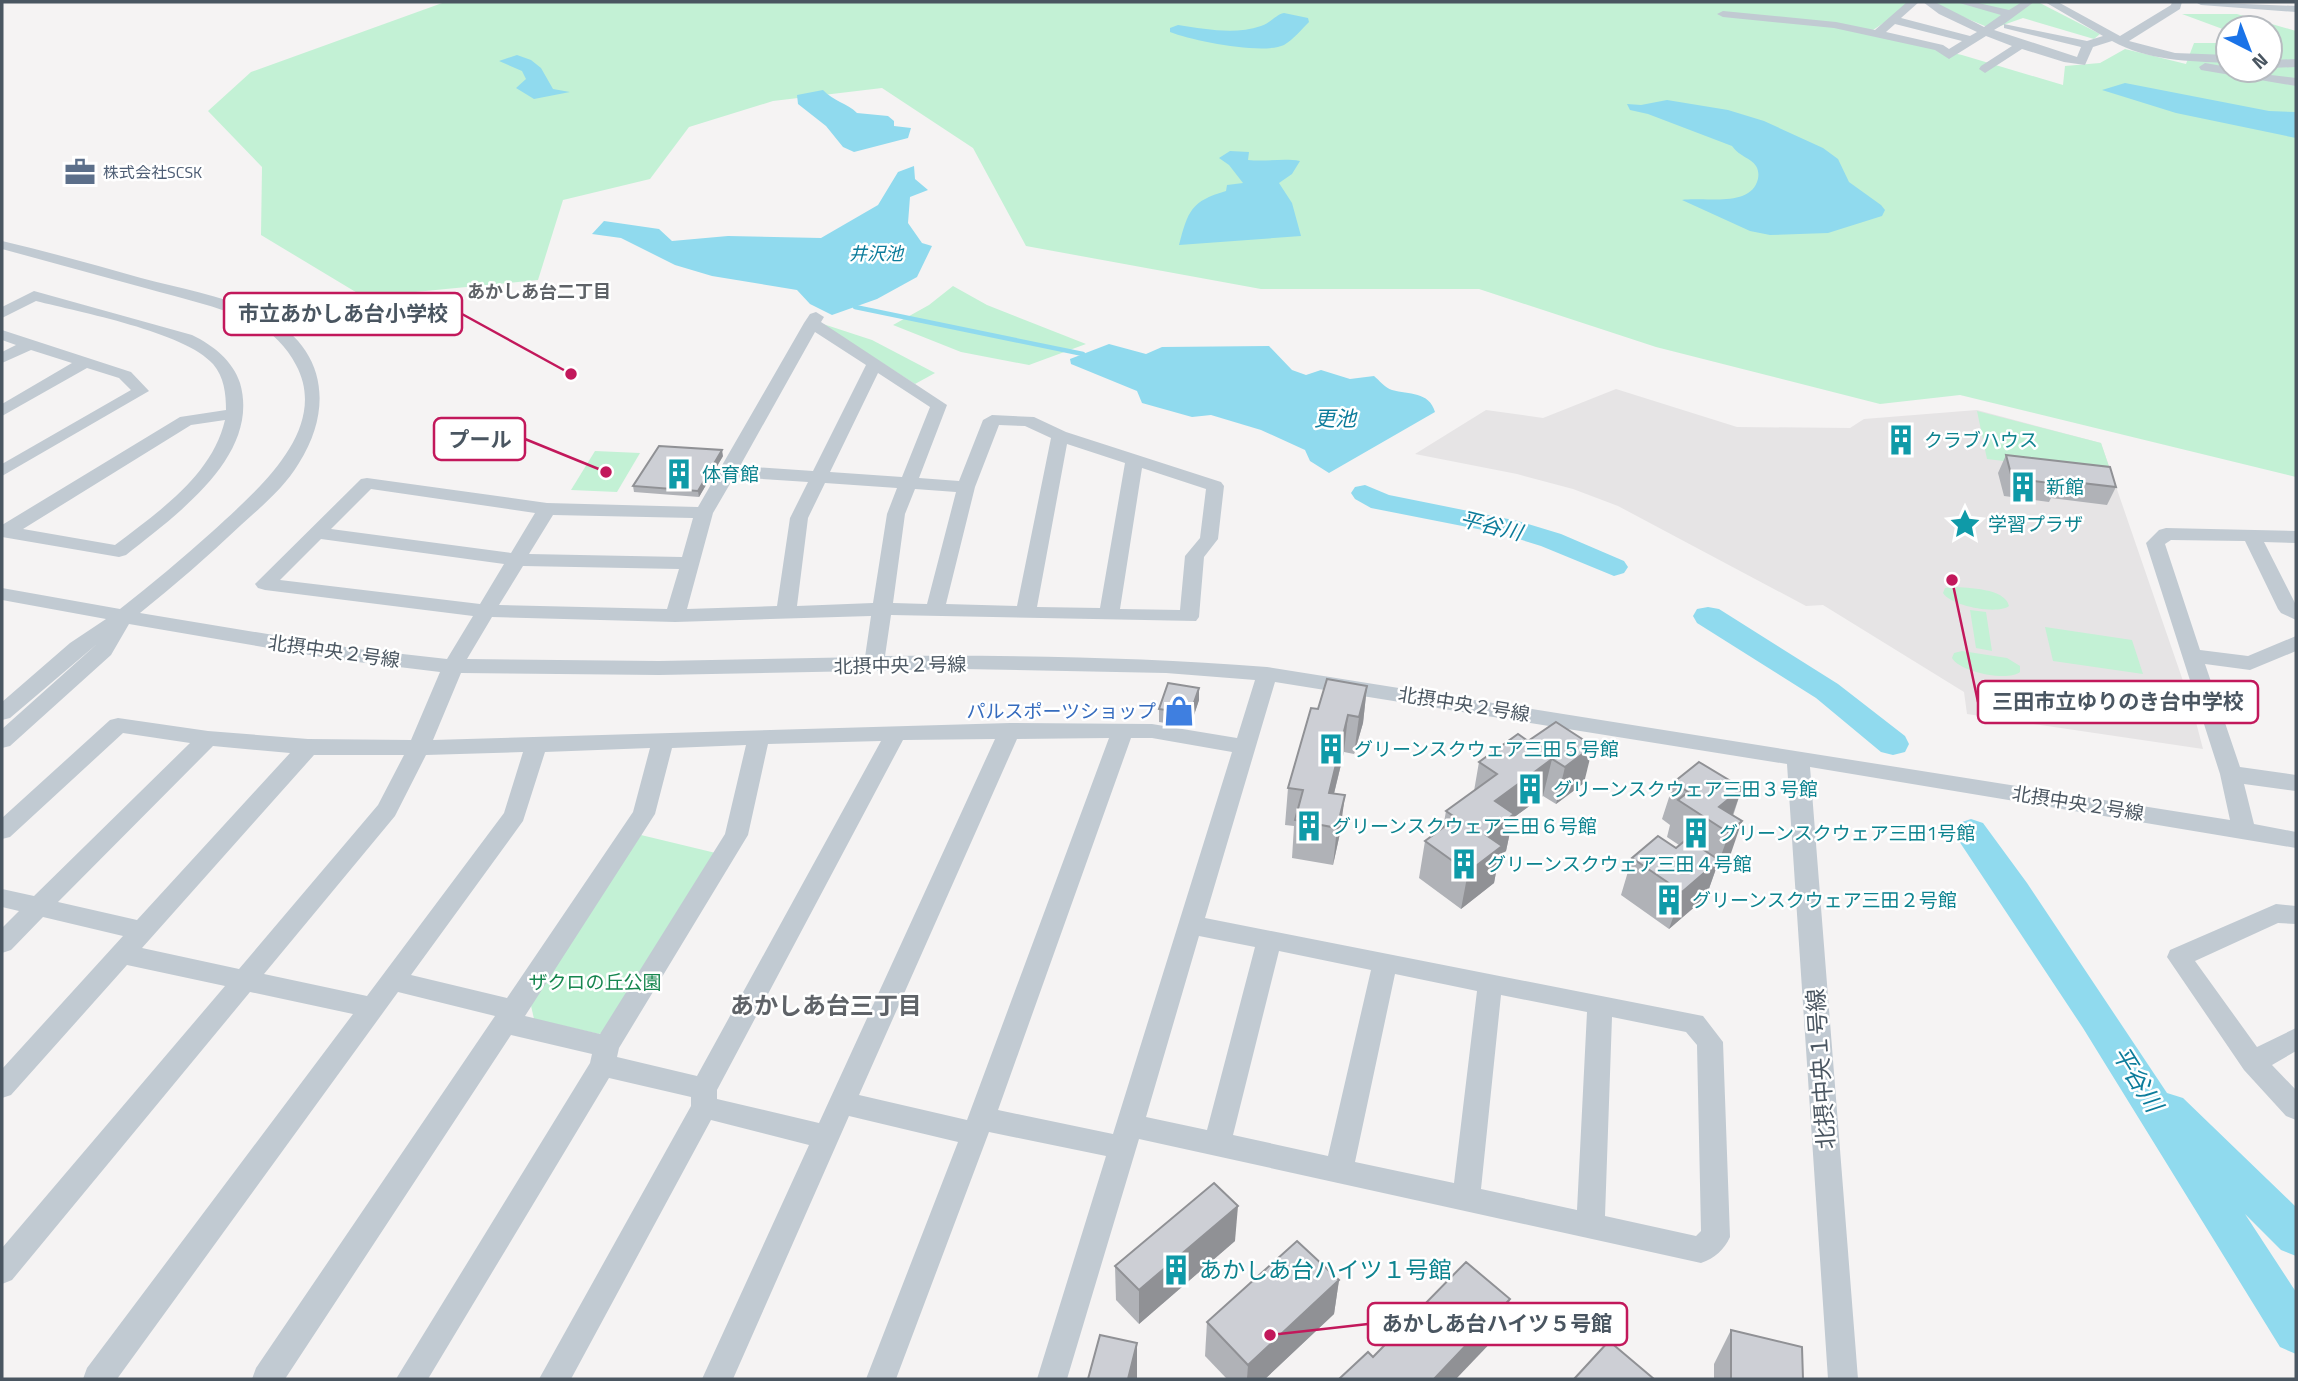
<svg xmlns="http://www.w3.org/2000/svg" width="2298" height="1381" font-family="'Titillium Web','Noto Sans JP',sans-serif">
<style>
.education{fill:#e6e4e5}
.green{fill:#c3f1d5}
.water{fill:#90daee}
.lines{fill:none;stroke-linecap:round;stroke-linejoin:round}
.stream{stroke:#90daee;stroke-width:4.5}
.river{fill:#90daee;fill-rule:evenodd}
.minor{fill:#c1cad2;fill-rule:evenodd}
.wall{fill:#b0b2b7}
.shaded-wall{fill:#909195}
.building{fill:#cdcfd5;stroke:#909195;stroke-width:2}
.labels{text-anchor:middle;stroke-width:5;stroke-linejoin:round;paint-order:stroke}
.far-service-label{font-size:16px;fill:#4e5e75;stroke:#fff;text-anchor:start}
.far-water-label{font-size:18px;font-style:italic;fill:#0c7c9b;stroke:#fff}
.far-neighbourhood-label{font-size:18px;font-weight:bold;fill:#5f6368;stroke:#fff}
.culture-label{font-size:19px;fill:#0d838f;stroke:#fff;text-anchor:start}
.street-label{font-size:19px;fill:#4a5661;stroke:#fff}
.shop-label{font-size:19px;fill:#366cbe;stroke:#fff;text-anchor:end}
.park-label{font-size:19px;fill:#17864f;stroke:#fff}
.water-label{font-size:21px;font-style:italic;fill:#0c7c9b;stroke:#fff}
.near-street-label{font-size:23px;fill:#4a5661;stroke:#fff}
.near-culture-label{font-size:23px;fill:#0d838f;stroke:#fff;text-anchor:start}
.near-neighbourhood-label{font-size:24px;font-weight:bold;fill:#5f6368;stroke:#fff}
.near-water-label{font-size:24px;font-style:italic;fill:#0c7c9b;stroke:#fff}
.leader{fill:none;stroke:#c2185b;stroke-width:2.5}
.callout-dot{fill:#c2185b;stroke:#fff;stroke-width:2.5}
.callout{fill:#fff;stroke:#c2185b;stroke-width:2.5}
.callout-label{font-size:21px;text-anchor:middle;font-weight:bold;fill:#4a5661}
</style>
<rect width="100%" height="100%" fill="#f5f3f3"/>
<polygon class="education" points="1616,389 1737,427 1850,428 1864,419 1977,410 2101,443 2192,707 2203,749 1967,714 1964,692 1823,605 1806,606 1618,506 1573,489 1517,474 1415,454 1486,410 1543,418"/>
<g class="green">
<polygon points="445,2 1915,2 1867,34 1962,55 2063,85 2065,66 2100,63 2125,49 2186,64 2194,43 2228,43 2228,70 2270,70 2270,28 2228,28 2228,31 2182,14 2237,14 2296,31 2296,477 1960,395 1880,404 1656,347 1479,289 1261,289 1026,246 973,148 882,88 773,101 689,127 650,179 563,200 538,280 364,297 261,235 262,167 208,111 251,72"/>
<polygon points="1927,2 2038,2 2100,34 2094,39 2023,18 1992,29"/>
<polygon points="953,286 987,305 1086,344 1029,365 961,352 893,325 929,305"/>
<polygon points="820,323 872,340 935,373 915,384"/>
<polygon points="1977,411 2101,443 2115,484 2059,476 2020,463 1987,459"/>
<polygon points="595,451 640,453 617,492 571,490"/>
<path d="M 1953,587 C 1968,588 2005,588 2009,606 C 1997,615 1951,606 1943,593 L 1945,588 Z"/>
<polygon points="1970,610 1986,612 1992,651 1976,648"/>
<polygon points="2045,627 2132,640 2143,674 2053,661"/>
<path d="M 1962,651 L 2007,658 L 2020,666 L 2020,672 C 2008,682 1960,672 1952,658 L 1954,653 Z"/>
<polygon points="641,835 724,855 620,1025 599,1034 534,1019 530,1001"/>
</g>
<g class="water">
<path d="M 1284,13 L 1308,18 L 1309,22 C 1302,29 1293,40 1284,45 C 1263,55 1193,41 1170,32 L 1170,28 L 1178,25 C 1206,29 1234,35 1261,26 C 1271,23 1275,15 1284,13 Z"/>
<polygon points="517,55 531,60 541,68 553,89 570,92 534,99 516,88 526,79 522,71 499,61"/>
<polygon points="2125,83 2269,111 2296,112 2296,138 2176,113 2102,90"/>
<path d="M 823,90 C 833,101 847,103 857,113 L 888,116 L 894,121 L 894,126 L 911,128 L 908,138 L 854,152 L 843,147 L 826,126 L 798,104 L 797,95 Z"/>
<path d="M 1667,100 L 1728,110 L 1764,121 L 1823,148 L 1838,159 L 1849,182 L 1881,205 L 1885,210 L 1882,216 L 1828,233 L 1770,235 L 1750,231 L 1682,200 C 1703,197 1748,207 1757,182 C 1759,177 1759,171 1756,166 C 1751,158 1740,157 1732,146 L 1648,114 L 1630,110 L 1627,104 L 1641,105 Z"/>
<path d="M 1230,151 L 1249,152 L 1248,160 C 1266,162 1283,158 1300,161 L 1292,174 L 1279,183 L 1292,203 L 1301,236 L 1179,245 C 1188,211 1191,201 1226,191 L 1227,185 L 1243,183 L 1229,165 L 1219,158 Z"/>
<polygon points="914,166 915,179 928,190 910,197 908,223 922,243 932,246 917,277 877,299 832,315 810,304 797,290 712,276 675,265 621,238 592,234 604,221 659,229 672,241 728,236 821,238 878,205 898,172"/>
<path d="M 1109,344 L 1146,354 L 1162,347 L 1269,346 L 1292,370 L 1306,375 L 1321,370 L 1350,379 L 1374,376 C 1379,380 1385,388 1392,390 C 1409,395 1429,391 1435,412 L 1329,473 L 1310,461 L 1305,450 L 1261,430 L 1211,415 L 1192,417 L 1142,403 L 1137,391 L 1071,364 L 1070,359 Z"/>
</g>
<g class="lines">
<polyline class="stream" points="855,307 1083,354"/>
<g class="river">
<polygon points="1365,485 1389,495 1518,521 1561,534 1624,561 1628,567 1624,573 1614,576 1541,546 1503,534 1371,508 1355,499 1351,493 1355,487"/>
<polygon points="1708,607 1719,609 1838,684 1905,736 1909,744 1905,752 1893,755 1881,752 1816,698 1697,623 1693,616 1697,609"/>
<polygon points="1971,819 1983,823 2027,883 2167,1093 2183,1098 2296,1207 2296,1256 2281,1250 2245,1214 2296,1292 2296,1354 2280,1347 2083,1028 1959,841 1954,832 1959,823"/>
</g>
<g class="minor">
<path d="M 1907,2 L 1919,2 L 1901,18 L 1970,36 L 1977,32 L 1939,14 L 1923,2 L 1935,2 L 1984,27 L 2001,15 L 1956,2 L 1974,2 L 2009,10 L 2022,2 L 2034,2 L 2004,24 L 2087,41 L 2103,36 L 2045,2 L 2058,2 L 2120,36 L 2171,5 L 2172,2 L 2182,2 L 2180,9 L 2129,41 L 2175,53 L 2228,55 L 2228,63 C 2188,61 2148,61 2112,41 L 2093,47 L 2085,65 L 2064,62 L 2022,49 L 1985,73 L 1979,69 L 1981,66 L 2012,46 L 1986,36 L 1949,59 L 1935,50 L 1834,28 L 1723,17 L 1717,14 L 1723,11 L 1836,22 L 1875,30 ZM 1895,24 L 1962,41 L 1949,49 L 1943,45 L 1886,32 ZM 2004,24 L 2004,28 L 2081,47 L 2077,57 L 1994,30 Z"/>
<polygon points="2195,2 2296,6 2296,12 2201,5"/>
<polygon points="2296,59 2296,67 2270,68 2270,60"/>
<polygon points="2205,63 2228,67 2228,70 2296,78 2296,86 2201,70 2199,67"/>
<path d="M 2,241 C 49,252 95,265 141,278 C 182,289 226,296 263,315 C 326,346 334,408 299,463 C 284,488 262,506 241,525 C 208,556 175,585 140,613 L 358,649 L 447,659 L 473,616 L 265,590 L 258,588 L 255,584 L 361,479 L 367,478 L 547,503 L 698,507 L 804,323 L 810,314 L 816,312 L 824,317 L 821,322 L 947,405 L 919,478 L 959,481 L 983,420 L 992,415 L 1034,417 L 1066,432 L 1221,482 L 1224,486 L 1218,539 L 1204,557 L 1199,617 L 1196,621 L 891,615 L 885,656 C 1013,655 1140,657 1267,667 L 2230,820 L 2220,774 L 2146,543 L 2159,530 L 2166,528 L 2296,531 L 2296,543 L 2264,542 L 2296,605 L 2296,620 L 2281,613 L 2278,609 L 2245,541 L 2171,540 L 2165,544 L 2200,650 L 2248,656 L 2296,636 L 2296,651 L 2250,670 L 2205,664 L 2240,767 L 2296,775 L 2296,791 L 2244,784 L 2254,824 L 2296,832 L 2296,848 L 1810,767 L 1858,1379 L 1828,1379 L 1787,764 L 1275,682 L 1205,918 L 1703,1016 L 1723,1042 L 1730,1237 C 1724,1250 1715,1258 1701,1263 L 1139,1139 L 1067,1379 L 1037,1379 L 1106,1156 L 989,1132 L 896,1379 L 866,1379 L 958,1142 L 849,1116 L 733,1379 L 702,1379 L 809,1145 L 711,1120 L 571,1379 L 539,1379 L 691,1106 L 691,1097 L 609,1078 L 428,1379 L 396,1379 L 590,1063 L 592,1054 L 511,1035 L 285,1379 L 252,1379 L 256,1368 L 495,1016 L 398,992 L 117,1379 L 83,1379 L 87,1368 L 353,1014 L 250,992 L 12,1280 L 2,1284 L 2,1248 L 225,986 L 127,965 L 11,1095 L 2,1098 L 2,1069 L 123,936 L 43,917 L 11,950 L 2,953 L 2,928 L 19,911 L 2,907 L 2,889 L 34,896 L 190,743 L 123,733 L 10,837 L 2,839 L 2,818 L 110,720 L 118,718 L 208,731 L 308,739 L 411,740 L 440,672 L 333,659 L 129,624 L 111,655 L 10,746 L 2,748 L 2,729 L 97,644 L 10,718 L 2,720 L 2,702 L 70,643 L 106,619 L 2,600 L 2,588 L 120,609 C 152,584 183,558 213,531 C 255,492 331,430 296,365 C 286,346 271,331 251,321 C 217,306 181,298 145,288 C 97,275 50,262 2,249 ZM 815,332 L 866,365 L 813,471 L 740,466 ZM 878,373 L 930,407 L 902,477 L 830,472 ZM 999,425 L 1025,426 L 1051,438 L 1017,606 L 946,604 L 975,487 ZM 1067,444 L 1125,463 L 1100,608 L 1037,607 ZM 1142,468 L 1206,489 L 1200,538 L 1185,556 L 1180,610 L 1120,609 ZM 734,477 L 808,482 L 790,518 L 777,606 L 687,609 L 713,513 ZM 825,483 L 897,488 L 887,514 L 873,603 L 797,606 L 808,518 ZM 371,489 L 535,513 L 511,553 L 331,529 ZM 915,489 L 956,492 L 927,604 L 893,603 L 905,514 ZM 553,515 L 693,518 L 682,557 L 529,554 ZM 321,539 L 504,564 L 480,604 L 280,580 ZM 523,566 L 679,569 L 667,609 L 499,605 ZM 871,616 L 865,657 L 659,661 L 467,659 L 492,617 L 675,622 ZM 963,669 L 1166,673 L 1255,680 L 1237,738 L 1152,724 L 1010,723 L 433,740 L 461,673 L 659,675 ZM 1109,738 L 967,1120 L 859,1095 L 1017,739 ZM 1131,738 L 1152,738 L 1232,752 L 1113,1134 L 998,1110 ZM 995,739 L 819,1123 L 717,1099 L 717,1090 L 903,740 ZM 881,741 L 697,1076 L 617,1057 L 619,1048 L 748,835 L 768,744 ZM 746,745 L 725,834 L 600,1034 L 525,1016 L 655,814 L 672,748 ZM 213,746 L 290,753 L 137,920 L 58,902 ZM 650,748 L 633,812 L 507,998 L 411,975 L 523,821 L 545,752 ZM 523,752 L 504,813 L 367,996 L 264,974 L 395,816 L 426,755 ZM 314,755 L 404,755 L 378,805 L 239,969 L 142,948 ZM 1199,936 L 1255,947 L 1207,1130 L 1146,1117 ZM 1279,951 L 1371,970 L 1328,1156 L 1233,1135 ZM 1395,974 L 1477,991 L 1454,1183 L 1355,1162 ZM 1501,995 L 1587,1012 L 1577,1210 L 1481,1189 ZM 1612,1017 L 1686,1032 L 1697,1045 L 1701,1231 L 1696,1236 L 1605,1216 Z"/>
<path d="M 34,291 L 192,335 C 213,345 233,361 240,383 C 261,456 176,515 126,555 L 119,557 L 2,537 L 2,525 L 180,417 L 226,410 C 226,393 224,377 213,364 C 185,332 79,312 36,301 L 2,318 L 2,307 ZM 225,420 C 212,476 158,512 115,545 L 23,529 L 191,425 Z"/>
<polygon points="2,330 131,372 149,391 2,476 2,464 131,390 119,378 87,368 2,416 2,404 72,363 31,350 2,363 2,352 16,345 2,340"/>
<polygon points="2276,904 2296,906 2296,924 2278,923 2195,961 2257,1047 2296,1028 2296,1051 2272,1065 2296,1090 2296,1120 2286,1116 2244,1070 2167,957 2170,950"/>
</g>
</g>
<g class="wall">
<polygon points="2006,455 2116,487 2107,505 2051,498 2049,502 2004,496 1998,473"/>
<polygon points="723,456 699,497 634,492 633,486"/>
<polygon points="1367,686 1363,723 1354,754 1344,752 1334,794 1340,833 1333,865 1292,858 1294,826 1285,825 1288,788 1318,709"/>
<polygon points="1199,700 1190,727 1159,722 1159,709"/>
<polygon points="1556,722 1584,783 1556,804 1543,796 1513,818 1506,851 1499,856 1494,883 1461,909 1419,878 1425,841 1443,828 1446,811 1474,791 1479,762 1528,741"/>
<polygon points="1674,782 1742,788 1733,816 1729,859 1716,870 1716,869 1706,897 1669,929 1621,895 1632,858 1676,848 1679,845 1667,837 1670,825 1662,819"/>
<polygon points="1235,1241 1139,1324 1116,1300 1115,1266"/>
<polygon points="1339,1280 1334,1314 1265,1379 1227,1379 1205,1356 1207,1322"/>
<polygon points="1731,1330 1803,1379 1714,1379 1714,1364"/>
</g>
<g class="shaded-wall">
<polygon points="722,450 723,456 699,497 698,491"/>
<polygon points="1367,686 1363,723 1354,754 1359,717"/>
<polygon points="1199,688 1199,700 1190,727 1190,714"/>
<polygon points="1348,715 1344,752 1326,826 1329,793"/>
<polygon points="1593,746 1584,783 1556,804 1565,767"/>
<polygon points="1552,759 1543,796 1513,818 1506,851 1499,856 1494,883 1461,909 1468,872 1495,801"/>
<polygon points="1742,788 1729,825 1719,807"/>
<polygon points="1345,795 1340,833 1333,865 1337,828"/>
<polygon points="1742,821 1729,859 1716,870 1729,833"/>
<polygon points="1719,860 1706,897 1669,929 1682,892"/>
<polygon points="1238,1206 1235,1241 1139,1324 1139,1290"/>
<polygon points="1339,1280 1334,1314 1265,1379 1247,1379 1248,1365"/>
<polygon points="1510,1299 1500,1333 1456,1379 1434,1379"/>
<polygon points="1137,1343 1137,1379 1128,1379"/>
</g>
<g class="building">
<polygon points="659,446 722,450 698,491 633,486"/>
<polygon points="2006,455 2110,467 2116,487 2056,480 2057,484 2012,478"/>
<polygon points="1327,679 1367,686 1359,717 1348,715 1329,793 1345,795 1337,828 1295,820 1303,790 1288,788 1311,708 1318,709"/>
<polygon points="1168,683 1199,688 1190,714 1159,709"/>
<polygon points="1556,722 1593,746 1565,767 1552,759 1495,801 1514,814 1486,835 1502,846 1468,872 1425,841 1456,818 1446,811 1497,774 1479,762 1518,734 1528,741"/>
<polygon points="1699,762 1742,788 1719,807 1742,821 1729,833 1678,800 1688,792 1674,782"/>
<polygon points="1658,836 1676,848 1687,839 1719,860 1682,892 1632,858"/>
<polygon points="1214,1183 1238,1206 1139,1290 1115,1266"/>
<polygon points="1297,1241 1339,1280 1248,1365 1207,1322"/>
<polygon points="1466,1262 1510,1299 1434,1379 1339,1379 1368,1352 1373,1357"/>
<polygon points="1731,1330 1802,1347 1803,1379 1731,1379"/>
<polygon points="1100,1335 1137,1343 1128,1379 1088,1379"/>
<polygon points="1609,1341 1654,1379 1574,1379"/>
</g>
<defs>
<g id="office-bare" transform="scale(2.415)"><path d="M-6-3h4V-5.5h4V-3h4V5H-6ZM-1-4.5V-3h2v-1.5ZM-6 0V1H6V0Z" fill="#5c6f8a" stroke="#fff" stroke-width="2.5" paint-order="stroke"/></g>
<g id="building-bare" transform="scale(2.415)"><path d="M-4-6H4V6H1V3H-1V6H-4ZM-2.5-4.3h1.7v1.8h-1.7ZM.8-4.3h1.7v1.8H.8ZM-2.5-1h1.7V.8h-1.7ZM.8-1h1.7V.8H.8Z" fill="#0f9aa8" stroke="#fff" stroke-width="2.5" paint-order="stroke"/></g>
<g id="sight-bare" transform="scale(2.415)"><path d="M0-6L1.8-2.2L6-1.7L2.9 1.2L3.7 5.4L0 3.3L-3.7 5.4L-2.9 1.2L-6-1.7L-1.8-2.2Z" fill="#0f9aa8" stroke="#fff" stroke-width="2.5" paint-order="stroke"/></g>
<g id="shop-bare" transform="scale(2.415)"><path d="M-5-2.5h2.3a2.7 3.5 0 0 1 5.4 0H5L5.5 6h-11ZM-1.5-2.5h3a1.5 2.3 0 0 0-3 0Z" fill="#3f7fe0" stroke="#fff" stroke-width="2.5" paint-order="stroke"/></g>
</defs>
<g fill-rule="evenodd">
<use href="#office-bare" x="80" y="172"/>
<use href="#building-bare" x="1901" y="440"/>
<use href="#building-bare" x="679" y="474"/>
<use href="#building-bare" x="2023" y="487"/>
<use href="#sight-bare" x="1965" y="524"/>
<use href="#shop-bare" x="1179" y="711"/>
<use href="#building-bare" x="1331" y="749"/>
<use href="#building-bare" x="1530" y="789"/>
<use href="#building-bare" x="1309" y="826"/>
<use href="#building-bare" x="1696" y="833"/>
<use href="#building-bare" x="1464" y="864"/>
<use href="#building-bare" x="1669" y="900"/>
<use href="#building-bare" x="1176" y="1270"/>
</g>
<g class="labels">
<g class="far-service-label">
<text x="103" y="178">株式会社SCSK</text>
</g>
<g class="far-water-label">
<text x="876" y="260">井沢池</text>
</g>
<g class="far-neighbourhood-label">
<text x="539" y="298">あかしあ台二丁目</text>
</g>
<g class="culture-label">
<text x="1924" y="447">クラブハウス</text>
<text x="702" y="481">体育館</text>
<text x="2046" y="494">新館</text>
<text x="1988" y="531">学習プラザ</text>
<text x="1354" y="756">グリーンスクウェア三田５号館</text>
<text x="1553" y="796">グリーンスクウェア三田３号館</text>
<text x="1332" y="833">グリーンスクウェア三田６号館</text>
<text x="1719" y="840">グリーンスクウェア三田1号館</text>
<text x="1487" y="871">グリーンスクウェア三田４号館</text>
<text x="1692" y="907">グリーンスクウェア三田２号館</text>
</g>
<g class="street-label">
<text transform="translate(334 651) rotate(8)" y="7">北摂中央２号線</text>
<text transform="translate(900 665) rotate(-1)" y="7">北摂中央２号線</text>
<text transform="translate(1464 704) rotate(9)" y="7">北摂中央２号線</text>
<text transform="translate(2078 803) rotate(9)" y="7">北摂中央２号線</text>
</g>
<g class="shop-label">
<text x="1156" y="718">パルスポーツショップ</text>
</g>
<g class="park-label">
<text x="595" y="989">ザクロの丘公園</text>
</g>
<g class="water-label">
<text x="1335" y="426">更池</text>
<text transform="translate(1491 526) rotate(14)" y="7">平谷川</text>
</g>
<g class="near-street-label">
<text transform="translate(1821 1069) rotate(-94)" y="8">北摂中央１号線</text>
</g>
<g class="near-culture-label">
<text x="1199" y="1278">あかしあ台ハイツ１号館</text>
</g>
<g class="near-neighbourhood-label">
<text x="826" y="1014">あかしあ台三丁目</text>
</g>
<g class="near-water-label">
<text transform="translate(2137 1079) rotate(58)" y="8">平谷川</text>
</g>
</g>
<path class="leader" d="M571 374L462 314M606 472L525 439M1952 580L1978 702M1270 1335L1368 1324"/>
<g class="callout-dot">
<circle cx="571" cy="374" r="7"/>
<circle cx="606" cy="472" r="7"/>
<circle cx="1952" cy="580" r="7"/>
<circle cx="1270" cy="1335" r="7"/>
</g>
<g class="callout">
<rect x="224" y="293" width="238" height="42" rx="7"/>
<rect x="434" y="418" width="91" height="42" rx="7"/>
<rect x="1978" y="681" width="280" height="42" rx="7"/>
<rect x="1368" y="1303" width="259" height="42" rx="7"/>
</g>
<g class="callout-label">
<text x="343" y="321">市立あかしあ台小学校</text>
<text x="480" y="447">プール</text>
<text x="2118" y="709">三田市立ゆりのき台中学校</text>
<text x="1497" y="1331">あかしあ台ハイツ５号館</text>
</g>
<rect width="2298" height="1381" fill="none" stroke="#4a5661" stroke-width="7"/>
<g transform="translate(2249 49) rotate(138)"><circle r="33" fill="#ffffff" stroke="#b7bbc0" stroke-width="2"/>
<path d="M0-5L12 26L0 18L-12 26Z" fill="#1a73e8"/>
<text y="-10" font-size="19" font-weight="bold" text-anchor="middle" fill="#4a5661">N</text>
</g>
</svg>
